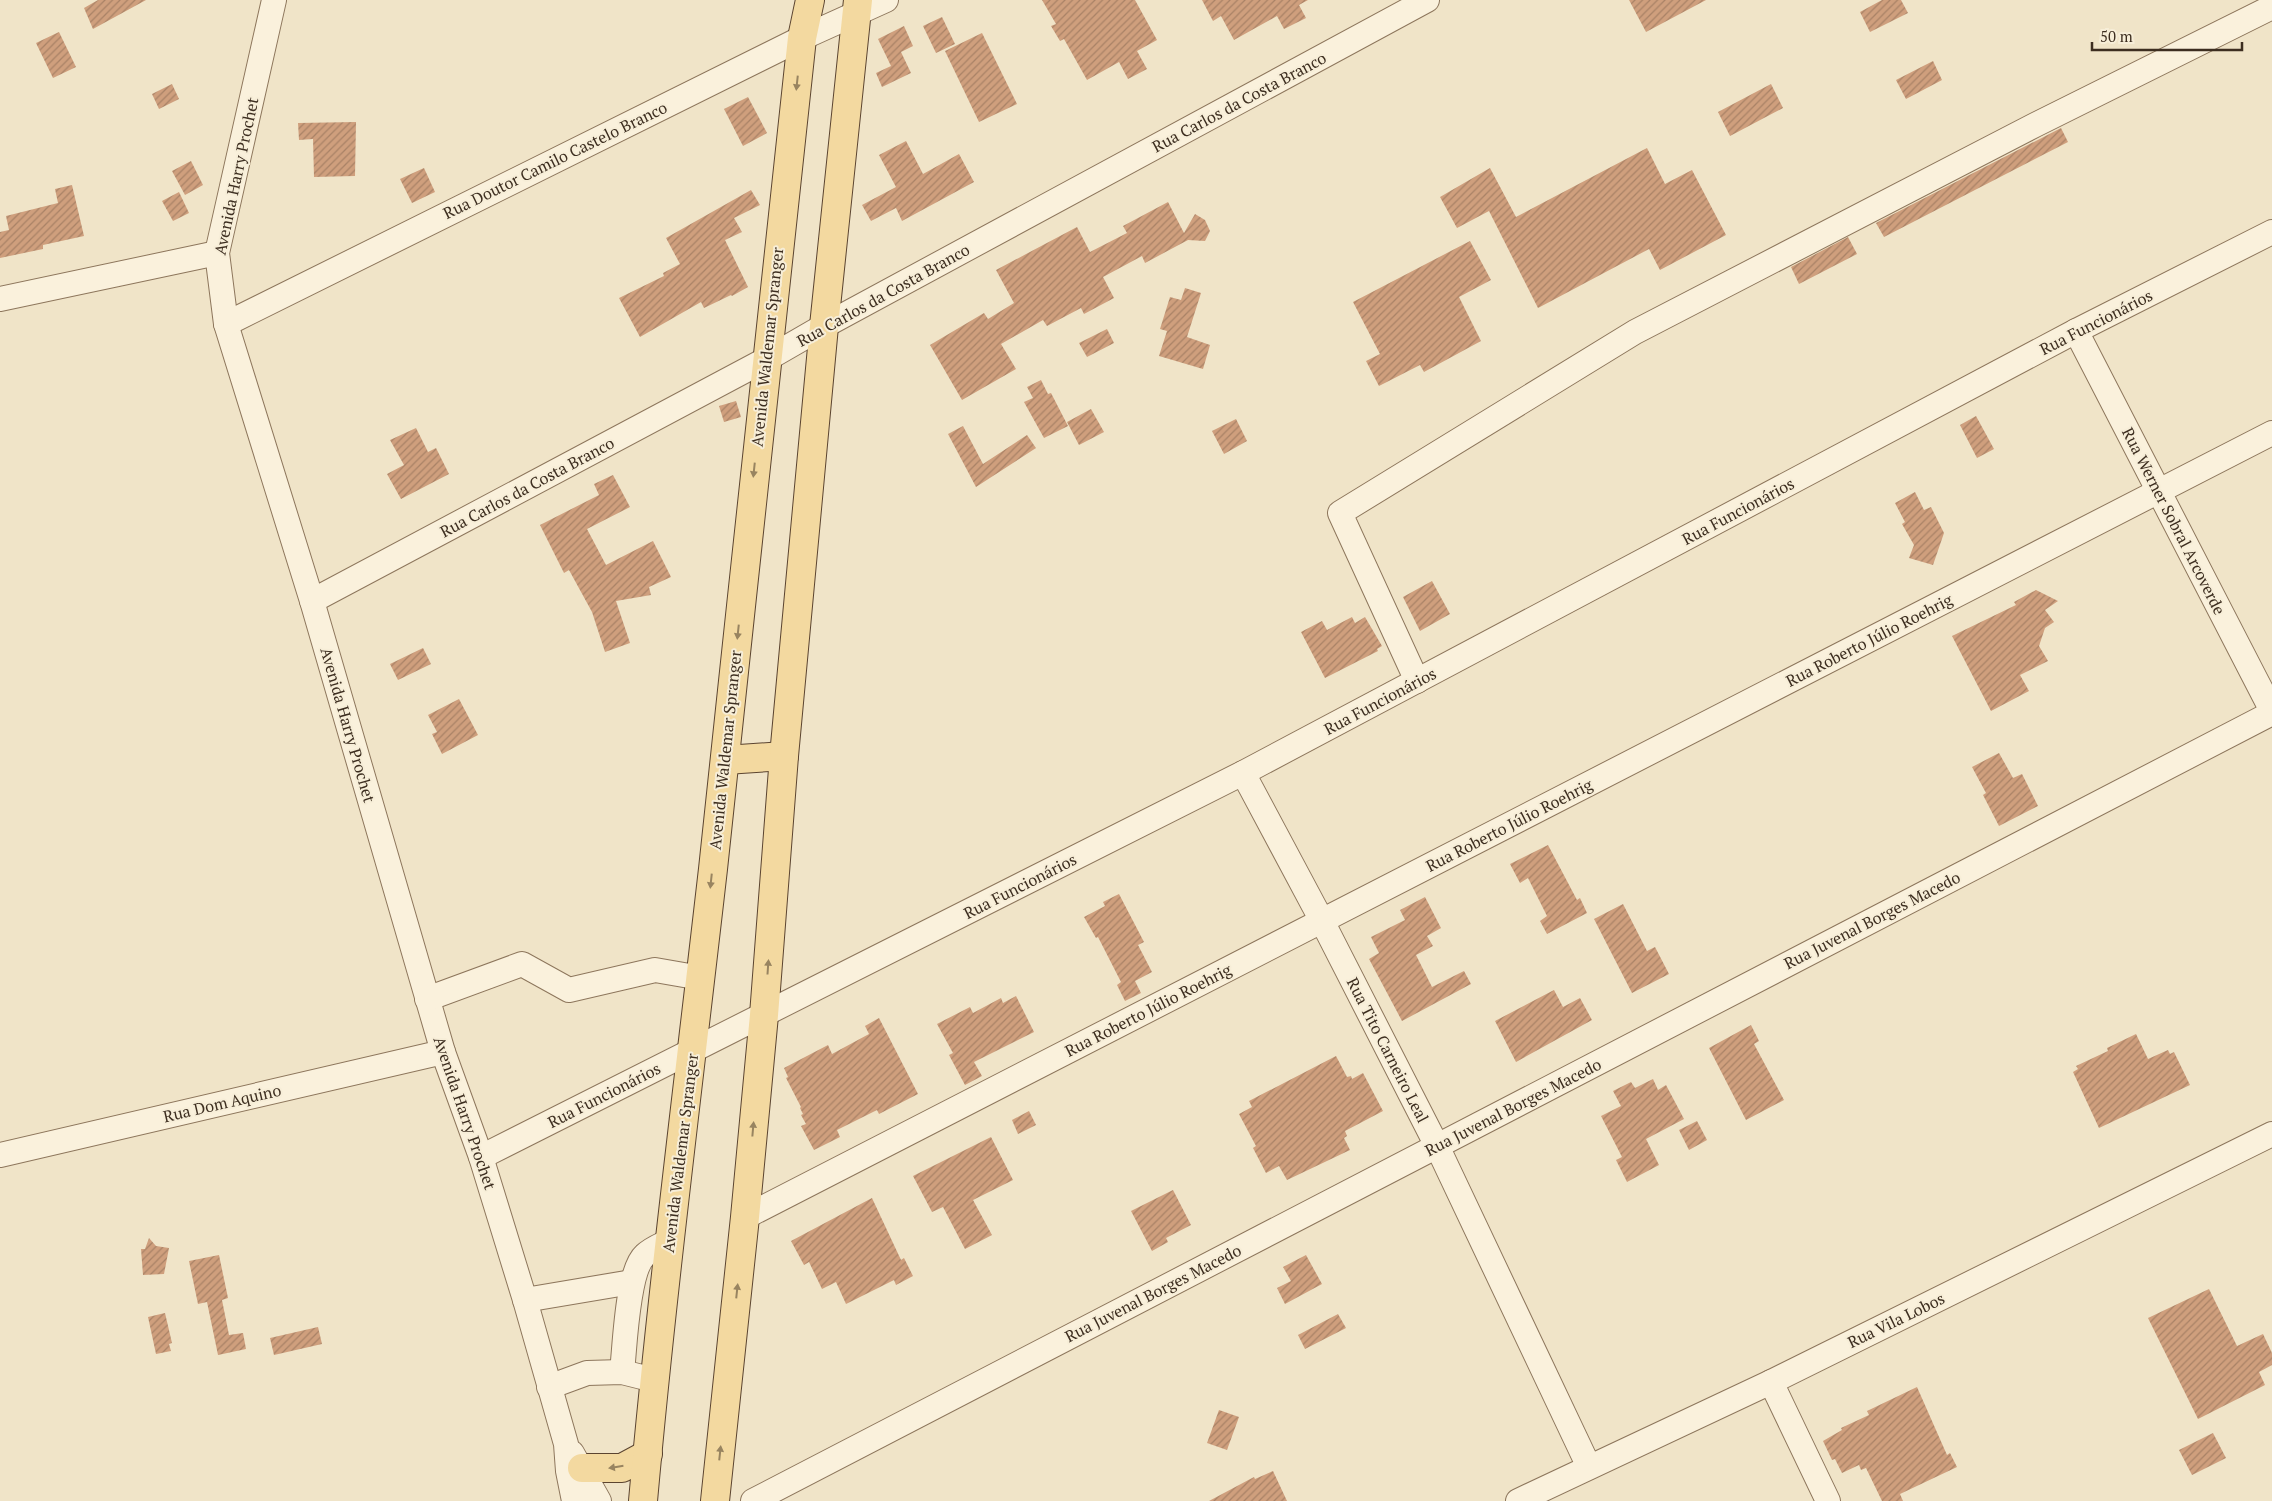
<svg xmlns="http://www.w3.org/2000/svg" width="2272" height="1501" font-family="'PT Serif',serif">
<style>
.building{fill:url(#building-hatch)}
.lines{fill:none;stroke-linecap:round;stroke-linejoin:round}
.minor-casing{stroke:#8d765c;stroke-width:26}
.major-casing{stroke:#5b4430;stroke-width:30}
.minor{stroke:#faf1dc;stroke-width:24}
.major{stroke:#f3d9a0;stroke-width:28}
.oneway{fill:#988460}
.labels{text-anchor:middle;stroke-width:4;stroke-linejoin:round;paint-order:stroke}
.street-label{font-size:16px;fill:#3d2e20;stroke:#f7eed8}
</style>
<defs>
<pattern id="building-hatch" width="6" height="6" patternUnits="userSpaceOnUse" patternTransform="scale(1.25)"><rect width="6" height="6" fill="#cf9f7d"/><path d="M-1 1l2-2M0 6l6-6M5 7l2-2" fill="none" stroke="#a98266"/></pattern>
</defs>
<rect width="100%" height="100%" fill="#f0e4c8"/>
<g class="building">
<polygon points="98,0 146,0 93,29 84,8"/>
<polygon points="1042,0 1135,0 1157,40 1137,51 1147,69 1128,79 1119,62 1087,80 1064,39 1060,41 1051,26 1056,24"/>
<polygon points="1202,0 1308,0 1299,5 1306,18 1284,29 1277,16 1234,40 1221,16 1213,21"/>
<polygon points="1629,0 1706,0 1646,32"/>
<polygon points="1882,0 1901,0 1908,13 1870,32 1860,12"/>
<polygon points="942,17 955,44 936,53 923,26"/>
<polygon points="904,26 913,46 901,52 911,73 882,87 876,73 891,66 878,39"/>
<polygon points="59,32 76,67 53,78 36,43"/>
<polygon points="982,33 1017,104 979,122 945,51"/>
<polygon points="1933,61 1942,80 1906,99 1896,80"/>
<polygon points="172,84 179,99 159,109 152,94"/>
<polygon points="1771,84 1783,108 1730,136 1718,112"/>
<polygon points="748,97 767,133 743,146 724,109"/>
<polygon points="356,122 355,176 314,177 313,139 299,140 298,123"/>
<polygon points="2061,128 2068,142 1884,237 1876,223"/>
<polygon points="906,141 923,174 959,154 974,182 902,221 896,208 871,221 862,205 896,187 879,155"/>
<polygon points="1647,148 1665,184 1692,170 1726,235 1660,270 1649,249 1538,308 1489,211 1457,228 1440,197 1490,168 1516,217"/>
<polygon points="191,161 203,185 185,195 172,171"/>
<polygon points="424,168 435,192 412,203 400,179"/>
<polygon points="72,185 84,236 43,245 43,249 0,258 0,232 9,230 6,216 58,203 55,189"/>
<polygon points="751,190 760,205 734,218 742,232 725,240 748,287 732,296 731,295 704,308 701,302 640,337 619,298 664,276 663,273 680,264 666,238"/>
<polygon points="179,192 189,213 173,221 162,201"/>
<polygon points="1168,202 1184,233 1195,214 1205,220 1210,231 1205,241 1188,240 1145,263 1142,256 1103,277 1114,298 1084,314 1081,308 1047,326 1043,320 1001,344 1016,369 962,400 930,345 984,313 988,319 1014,303 996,270 1077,227 1090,252 1127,233 1123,226"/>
<polygon points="1848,237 1857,254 1799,284 1791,267"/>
<polygon points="1470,241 1491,280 1459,297 1481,341 1424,372 1420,365 1379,386 1366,361 1380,354 1353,302"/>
<polygon points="1185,288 1201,293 1187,337 1210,345 1203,369 1159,356 1167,331 1160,329 1170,297 1181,300"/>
<polygon points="1107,329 1114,343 1087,357 1079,343"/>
<polygon points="1041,380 1048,394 1051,393 1068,426 1044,438 1024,402 1033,398 1027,387"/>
<polygon points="736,401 741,417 724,422 719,406"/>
<polygon points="1091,409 1104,432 1079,445 1067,422"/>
<polygon points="1976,416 1994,449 1977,458 1960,425"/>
<polygon points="1236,419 1247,441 1224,454 1212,431"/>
<polygon points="963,426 983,464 1027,435 1036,448 976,487 948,434"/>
<polygon points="416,428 428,452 436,448 449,474 401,499 387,474 404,465 390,440"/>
<polygon points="613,475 630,507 587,529 606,565 653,541 671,577 649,587 651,595 616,601 630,643 605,652 592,612 569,570 564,573 540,525 599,495 594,484"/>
<polygon points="1915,492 1924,510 1931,507 1944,533 1933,565 1909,558 1914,545 1902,524 1905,522 1895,503"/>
<polygon points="1432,581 1450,614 1420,631 1403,597"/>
<polygon points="2036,590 2058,601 2045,610 2054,622 2045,628 2039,646 2048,661 2020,675 2029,691 1991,711 1952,636 2016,605 2014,602"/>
<polygon points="1352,617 1355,623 1365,617 1382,646 1377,649 1378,651 1325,678 1301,632 1322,621 1327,630"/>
<polygon points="423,648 431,664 398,680 390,664"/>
<polygon points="459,699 478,735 442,754 432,734 437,732 428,715"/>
<polygon points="1999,753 2013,778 2022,774 2038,806 1999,826 1983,795 1986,793 1972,767"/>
<polygon points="1548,845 1577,900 1580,898 1587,913 1547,934 1540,921 1547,916 1528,878 1520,883 1510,864"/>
<polygon points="1119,894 1144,942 1138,945 1152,972 1135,981 1141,993 1125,1001 1117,985 1121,982 1098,937 1096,938 1084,917 1105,906 1103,902"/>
<polygon points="1425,897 1441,928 1427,936 1433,946 1416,955 1432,987 1464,971 1471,984 1402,1021 1369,959 1379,953 1371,937 1405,920 1400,910"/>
<polygon points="1623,904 1647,951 1655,947 1669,974 1632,993 1594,919"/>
<polygon points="1554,990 1563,1007 1580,998 1592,1020 1516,1062 1495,1021"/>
<polygon points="1016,996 1034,1032 974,1062 982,1076 965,1085 949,1055 953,1053 937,1024 970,1007 973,1013 1001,998 1003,1003"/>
<polygon points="879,1018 918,1094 879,1114 877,1110 837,1130 840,1137 814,1150 801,1126 806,1124 801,1115 803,1114 800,1108 801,1107 786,1078 788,1077 784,1068 828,1045 832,1054 869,1034 865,1026"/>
<polygon points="1751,1025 1759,1041 1754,1044 1784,1100 1746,1120 1709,1048"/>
<polygon points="2136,1034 2148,1059 2168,1050 2170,1054 2174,1052 2190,1085 2099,1128 2073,1072 2078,1069 2076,1066 2108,1051 2107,1048"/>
<polygon points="1336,1056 1347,1077 1351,1076 1352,1079 1363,1073 1383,1111 1345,1131 1347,1136 1344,1138 1350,1150 1287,1180 1279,1166 1266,1173 1253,1148 1256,1146 1239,1114 1252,1107 1249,1101"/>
<polygon points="1653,1079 1658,1090 1666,1085 1684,1119 1646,1139 1659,1165 1627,1182 1616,1160 1622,1157 1601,1116 1621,1106 1613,1091 1631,1082 1635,1088"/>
<polygon points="1029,1111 1036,1125 1018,1134 1012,1120"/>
<polygon points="1697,1121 1707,1140 1689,1150 1679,1130"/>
<polygon points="991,1137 1013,1180 973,1200 992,1235 965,1249 943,1207 932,1212 913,1176"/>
<polygon points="1173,1190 1191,1225 1166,1238 1168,1242 1152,1251 1131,1211"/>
<polygon points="872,1198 901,1260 904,1258 913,1276 896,1285 894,1280 846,1304 836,1282 822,1289 809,1262 804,1265 791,1241"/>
<polygon points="149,1238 156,1246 169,1248 164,1274 143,1275 141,1249 145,1249"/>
<polygon points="219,1255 228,1298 222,1300 229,1335 243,1333 246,1349 218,1355 207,1302 198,1304 189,1261"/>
<polygon points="1306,1255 1322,1284 1285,1304 1277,1288 1291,1281 1283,1267"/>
<polygon points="2209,1289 2237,1346 2263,1334 2272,1353 2272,1365 2259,1372 2265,1385 2198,1419 2148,1318"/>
<polygon points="165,1313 172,1343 169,1344 171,1351 156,1354 148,1317"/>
<polygon points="1338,1314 1346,1328 1305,1349 1298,1335"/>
<polygon points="318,1327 322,1344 274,1355 270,1338"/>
<polygon points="1917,1387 1947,1455 1950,1453 1957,1467 1900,1494 1903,1501 1882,1501 1866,1468 1861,1470 1859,1465 1842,1473 1835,1459 1832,1460 1823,1441 1842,1430 1841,1428 1869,1415 1867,1411"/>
<polygon points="1219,1410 1239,1417 1227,1450 1207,1443"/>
<polygon points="2213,1433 2226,1458 2192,1475 2179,1450"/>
<polygon points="1273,1471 1287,1501 1209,1501 1254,1477 1255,1479"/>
</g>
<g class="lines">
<g class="minor-casing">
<g id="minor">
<polyline points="274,0 217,253 226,324 312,601 443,1052 481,1157 525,1300 566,1444 568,1471 574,1501"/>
<polyline points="0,299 217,253"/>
<polyline points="226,324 802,38 886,0"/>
<polyline points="2076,331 2272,711"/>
<polyline points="312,601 765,360 824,326 1427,0"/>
<polyline points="1417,681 1340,513 1635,332 2035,125 2272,7"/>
<polyline points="1243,773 1322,921 1437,1146 1589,1467"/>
<polyline points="427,999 522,964 569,990 655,970 701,978"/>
<polyline points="0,1155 443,1052"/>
<polyline points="481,1157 1243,773 2076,331 2272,232"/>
<polyline points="745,1217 2272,433"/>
<polyline points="525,1300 632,1282"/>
<path d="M 622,1372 C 625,1346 627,1271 645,1255 C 651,1249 661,1245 669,1241"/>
<polyline points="1771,1382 1828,1501"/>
<polyline points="549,1387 587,1373 622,1372 654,1380"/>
<polyline points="572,1453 599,1501"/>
<polyline points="753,1501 2272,713"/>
<polyline points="1518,1501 1771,1382 2272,1134"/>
</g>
</g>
<g class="major-casing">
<g id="major">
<polyline points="725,760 784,756"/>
<polyline points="582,1468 622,1468 648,1454"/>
<path d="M 643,1501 C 662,1290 689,1079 713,869 C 743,592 771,314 802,38 L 810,0"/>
<polyline points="715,1501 745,1217 764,1015 784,756 824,326 858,0"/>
</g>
</g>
<use href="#minor" class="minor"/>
<use href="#major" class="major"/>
</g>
<defs><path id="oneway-solid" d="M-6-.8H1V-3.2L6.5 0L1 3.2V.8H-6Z" transform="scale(1.25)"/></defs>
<g class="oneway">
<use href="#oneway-solid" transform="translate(797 83) rotate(96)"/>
<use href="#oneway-solid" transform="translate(754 470) rotate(96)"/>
<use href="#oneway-solid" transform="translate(738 632) rotate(96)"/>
<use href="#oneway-solid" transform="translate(711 881) rotate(96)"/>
<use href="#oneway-solid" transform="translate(768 967) rotate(-86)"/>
<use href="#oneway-solid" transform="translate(753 1129) rotate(-85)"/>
<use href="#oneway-solid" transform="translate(737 1291) rotate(-84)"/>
<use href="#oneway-solid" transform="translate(720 1453) rotate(-84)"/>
<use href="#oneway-solid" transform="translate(616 1467) rotate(171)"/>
</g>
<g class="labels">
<g class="street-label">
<text transform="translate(1239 102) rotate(-28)" y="6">Rua Carlos da Costa Branco</text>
<text transform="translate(555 160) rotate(-26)" y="6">Rua Doutor Camilo Castelo Branco</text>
<text transform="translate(236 176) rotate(-78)" y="6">Avenida Harry Prochet</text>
<text transform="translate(883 295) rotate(-29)" y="6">Rua Carlos da Costa Branco</text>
<text transform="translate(2096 322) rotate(-27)" y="6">Rua Funcionários</text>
<text transform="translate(767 347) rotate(-84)" y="6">Avenida Waldemar Spranger</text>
<text transform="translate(527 487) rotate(-28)" y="6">Rua Carlos da Costa Branco</text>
<text transform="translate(1738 511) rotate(-28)" y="6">Rua Funcionários</text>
<text transform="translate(2174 521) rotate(63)" y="6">Rua Werner Sobral Arcoverde</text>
<text transform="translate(1869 640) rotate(-27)" y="6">Rua Roberto Júlio Roehrig</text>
<text transform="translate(1380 701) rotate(-28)" y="6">Rua Funcionários</text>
<text transform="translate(348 725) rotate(74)" y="6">Avenida Harry Prochet</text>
<text transform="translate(725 750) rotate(-84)" y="6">Avenida Waldemar Spranger</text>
<text transform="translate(1509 825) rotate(-27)" y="6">Rua Roberto Júlio Roehrig</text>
<text transform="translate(1020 886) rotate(-27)" y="6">Rua Funcionários</text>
<text transform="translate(1872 920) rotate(-27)" y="6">Rua Juvenal Borges Macedo</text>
<text transform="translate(1148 1010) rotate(-27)" y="6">Rua Roberto Júlio Roehrig</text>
<text transform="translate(1388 1050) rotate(63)" y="6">Rua Tito Carneiro Leal</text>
<text transform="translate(604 1095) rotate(-27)" y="6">Rua Funcionários</text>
<text transform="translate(222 1103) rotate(-13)" y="6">Rua Dom Aquino</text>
<text transform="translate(1513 1107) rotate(-27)" y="6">Rua Juvenal Borges Macedo</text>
<text transform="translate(465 1113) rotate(71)" y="6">Avenida Harry Prochet</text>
<text transform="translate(680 1153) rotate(-83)" y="6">Avenida Waldemar Spranger</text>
<text transform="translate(1153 1293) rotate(-27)" y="6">Rua Juvenal Borges Macedo</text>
<text transform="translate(1896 1320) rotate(-26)" y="6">Rua Vila Lobos</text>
</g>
</g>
<path d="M2092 42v8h150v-8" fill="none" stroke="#3d2e20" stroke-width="2.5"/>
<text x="2100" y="42" font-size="15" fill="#3d2e20" stroke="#f7eed8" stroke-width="4" paint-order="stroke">50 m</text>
</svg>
